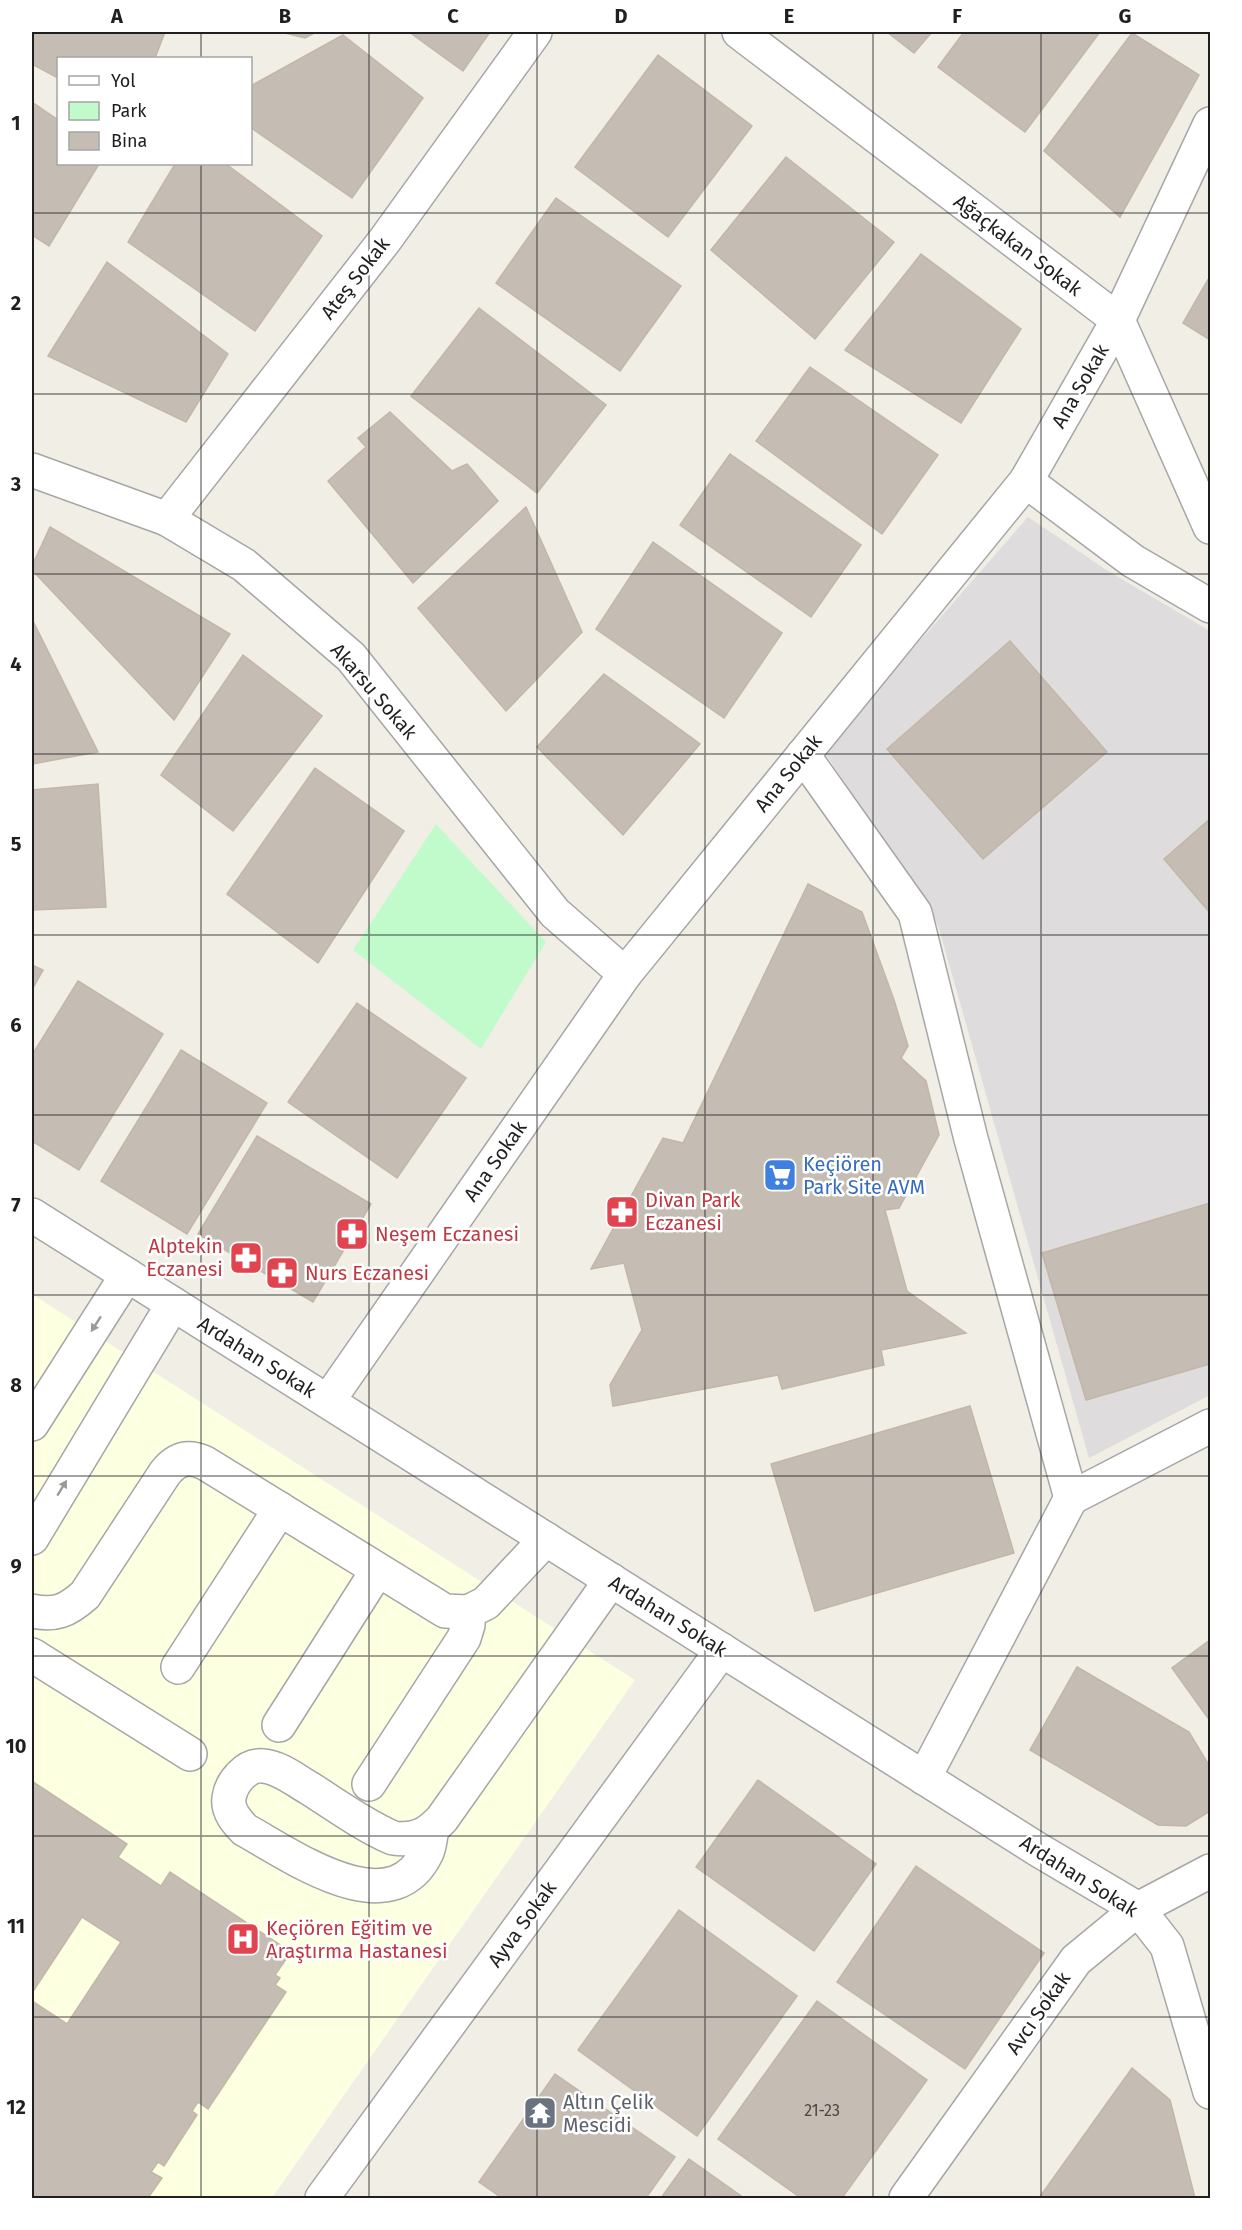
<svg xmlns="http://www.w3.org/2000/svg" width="1242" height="2230" font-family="'Fira Sans',sans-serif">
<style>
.residential{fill:#dedcdc}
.education{fill:#fcffe0}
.park{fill:#c2fbcb}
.building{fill:#c5bdb4;stroke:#c3b6a7;stroke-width:1.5}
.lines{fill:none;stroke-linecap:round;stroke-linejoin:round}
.minor-casing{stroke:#a6a6a6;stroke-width:36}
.minor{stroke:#fff;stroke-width:33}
.oneway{fill:#9a9a9a}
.grid{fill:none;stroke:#1f1f1f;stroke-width:1.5;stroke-opacity:0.55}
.labels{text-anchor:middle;stroke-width:5;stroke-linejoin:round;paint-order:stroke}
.number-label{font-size:16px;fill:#484644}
.street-label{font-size:20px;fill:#1f1f1f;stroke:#fff}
.shop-label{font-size:20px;fill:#366cbe;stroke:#fff;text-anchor:start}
.health-label{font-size:20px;fill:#be3a42;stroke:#fff;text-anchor:start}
.worship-label{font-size:20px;fill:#5b616d;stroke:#fff;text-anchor:start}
.neatline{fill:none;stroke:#1f1f1f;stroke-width:2}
.grid-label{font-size:20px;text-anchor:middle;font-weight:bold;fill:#1f1f1f}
</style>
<rect width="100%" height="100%" fill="#f0eee5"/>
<polygon class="residential" points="1028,517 1108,571 1210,631 1210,1395 1089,1458 938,925 824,751"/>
<polygon class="education" points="32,1294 635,1680 272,2198 32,2198"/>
<polygon class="park" points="436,824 546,942 481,1049 353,950"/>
<g class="building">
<polygon points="32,32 165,32 155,58 58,58 58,78 32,64"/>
<polygon points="281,32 316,32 305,38"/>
<polygon points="409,32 490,32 463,71"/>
<polygon points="887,32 932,32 914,53"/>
<polygon points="964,32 1100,32 1025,132 938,67"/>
<polygon points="1132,33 1199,75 1120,217 1044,151"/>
<polygon points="343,35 423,98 352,198 250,127 250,89 254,84"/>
<polygon points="658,55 752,126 668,237 575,167"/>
<polygon points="32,102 58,120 58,164 99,164 49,246 32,235"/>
<polygon points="786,157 894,242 815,339 711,250"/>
<polygon points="175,164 226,164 322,236 255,331 128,242"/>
<polygon points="556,198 681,286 620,371 496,283"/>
<polygon points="921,254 1021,329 961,423 845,350"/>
<polygon points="107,262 228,354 186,422 48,356"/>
<polygon points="1210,276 1210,340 1183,323"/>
<polygon points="479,308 606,405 537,493 411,396"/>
<polygon points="810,367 938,455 882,534 756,441"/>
<polygon points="390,412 452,471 467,464 498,501 413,583 328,481 366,447 358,438"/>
<polygon points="730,454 861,545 811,617 680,525"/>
<polygon points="526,507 582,632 506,711 418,608"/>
<polygon points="50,527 230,634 174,720 32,570 32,566"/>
<polygon points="653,542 782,633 724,718 596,629"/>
<polygon points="32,619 98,752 32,764"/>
<polygon points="1010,641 1107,752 983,859 887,749"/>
<polygon points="243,655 322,716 233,831 161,775"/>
<polygon points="604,674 700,744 623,835 537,747"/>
<polygon points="315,768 404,831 318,963 227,894"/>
<polygon points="98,784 106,907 32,910 32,790"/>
<polygon points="1210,819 1210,913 1164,859"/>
<polygon points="808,884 862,912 894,1000 908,1046 901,1058 926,1081 939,1135 899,1208 885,1210 907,1291 966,1333 881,1350 884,1365 782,1389 778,1375 613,1406 610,1385 642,1330 624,1263 591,1269 663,1138 683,1143"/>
<polygon points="32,965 43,970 32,990"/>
<polygon points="78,981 163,1034 79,1170 32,1141 32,1055"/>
<polygon points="357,1003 466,1078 397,1178 288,1102"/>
<polygon points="181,1050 267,1103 187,1234 101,1181"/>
<polygon points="257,1136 371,1204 313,1302 198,1234"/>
<polygon points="1210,1203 1210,1364 1086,1400 1042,1253"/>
<polygon points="970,1406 1014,1553 815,1611 771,1464"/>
<polygon points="1210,1640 1210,1721 1172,1668"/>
<polygon points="1077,1667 1189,1732 1210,1767 1210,1811 1186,1826 1158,1825 1030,1750"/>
<polygon points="758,1780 876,1864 814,1951 696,1867"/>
<polygon points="32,1781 127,1844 118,1857 161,1886 170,1872 291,1952 275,1975 280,1978 275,1985 286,1992 208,2109 198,2102 192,2111 197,2115 180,2141 164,2166 158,2162 151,2172 162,2178 148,2198 32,2198 32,2001 67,2024 121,1942 82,1917 32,1993"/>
<polygon points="916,1866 1044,1953 965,2069 837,1982"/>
<polygon points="679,1910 797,1996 697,2136 578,2050"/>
<polygon points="817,2001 927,2080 842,2198 801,2198 718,2139"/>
<polygon points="1132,2068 1170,2100 1195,2198 1039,2198"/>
<polygon points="555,2074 675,2157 646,2198 502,2198 479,2182"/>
<polygon points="689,2159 744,2198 661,2198"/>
</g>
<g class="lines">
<g class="minor-casing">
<g id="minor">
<polyline points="739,32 1118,320 1210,527"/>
<polyline points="32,470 167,519 244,565 351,657 555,913 625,974"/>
<polyline points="1026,481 1133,561 1210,606"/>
<polyline points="167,519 385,240 535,32"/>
<polyline points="803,755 915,913 971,1139 1071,1498 1210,1426"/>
<polyline points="32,1215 1037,1849 1138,1909 1167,1946 1210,2092"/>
<polyline points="328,1401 625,974 1026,481 1118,320 1210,124"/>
<polyline points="32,1424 127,1275"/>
<polyline points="32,1538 173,1304"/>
<path d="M 32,1611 C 55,1616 67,1611 85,1595 L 165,1473 C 176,1459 188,1455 205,1463 L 445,1611 L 468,1612 L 486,1603 L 546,1539"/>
<polyline points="32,1655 190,1754"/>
<polyline points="178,1667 280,1509"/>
<polyline points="279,1725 377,1571"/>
<polyline points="924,1778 1071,1498"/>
<polyline points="369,1784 464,1638 468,1625 468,1612"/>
<path d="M 432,1830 C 430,1837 430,1846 427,1852 C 391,1928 291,1855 245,1830 C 237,1822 227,1811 229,1798 C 231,1783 246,1764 263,1766 C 279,1767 295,1780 309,1788 C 336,1805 363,1825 393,1838 C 415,1841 427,1835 442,1819 L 611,1580"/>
<polyline points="322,2198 722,1650"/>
<polyline points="906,2198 1076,1960 1138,1909 1210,1871"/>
</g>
</g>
<use href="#minor" class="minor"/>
</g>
<defs><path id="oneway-solid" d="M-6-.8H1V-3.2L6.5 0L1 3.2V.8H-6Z" transform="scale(1.5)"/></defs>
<g class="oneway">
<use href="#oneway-solid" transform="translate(96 1324) rotate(123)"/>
<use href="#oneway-solid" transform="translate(62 1488) rotate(-59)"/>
</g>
<path class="grid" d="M 201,32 L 201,58M 369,32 L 369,2198M 537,32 L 537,2198M 705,32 L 705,2198M 873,32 L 873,2198M 1041,32 L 1041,2198M 201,164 L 201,2198M 32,213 L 1210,213M 32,394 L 1210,394M 32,574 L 1210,574M 32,754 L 1210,754M 32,935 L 1210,935M 32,1115 L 1210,1115M 32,1295 L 1210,1295M 32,1476 L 1210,1476M 32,1656 L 1210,1656M 32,1836 L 1210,1836M 32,2017 L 1210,2017"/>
<defs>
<g id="supermarket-square" transform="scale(1.725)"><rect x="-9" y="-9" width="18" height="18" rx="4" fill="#3f7fe0" stroke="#fff"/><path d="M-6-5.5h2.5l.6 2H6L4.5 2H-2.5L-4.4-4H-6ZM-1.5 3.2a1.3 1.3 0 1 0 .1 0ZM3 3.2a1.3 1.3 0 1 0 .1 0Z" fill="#fff"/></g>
<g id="pharmacy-square" transform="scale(1.725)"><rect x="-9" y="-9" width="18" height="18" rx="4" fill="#e0444e" stroke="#fff"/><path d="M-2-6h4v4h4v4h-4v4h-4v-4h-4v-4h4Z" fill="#fff"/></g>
<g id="hospital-square" transform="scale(1.725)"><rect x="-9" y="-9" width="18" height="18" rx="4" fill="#e0444e" stroke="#fff"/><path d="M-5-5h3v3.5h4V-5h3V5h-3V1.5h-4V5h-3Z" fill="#fff"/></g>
<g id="temple-square" transform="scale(1.725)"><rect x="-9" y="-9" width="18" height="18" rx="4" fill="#6b7280" stroke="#fff"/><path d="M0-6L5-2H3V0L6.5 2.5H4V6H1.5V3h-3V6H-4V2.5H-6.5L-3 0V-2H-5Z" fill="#fff"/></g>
</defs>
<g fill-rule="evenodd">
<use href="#supermarket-square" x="780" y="1175"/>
<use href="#pharmacy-square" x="622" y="1212"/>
<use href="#pharmacy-square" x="352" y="1234"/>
<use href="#pharmacy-square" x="246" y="1258"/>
<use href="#pharmacy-square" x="282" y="1273"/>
<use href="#hospital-square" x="243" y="1939"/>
<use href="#temple-square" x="540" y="2113"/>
</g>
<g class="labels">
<g class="number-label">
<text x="822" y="2116">21-23</text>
</g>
<g class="street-label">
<text transform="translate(1018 245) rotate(37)" y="7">Ağaçkakan Sokak</text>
<text transform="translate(355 278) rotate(-52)" y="7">Ateş Sokak</text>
<text transform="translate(1080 386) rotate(-60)" y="7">Ana Sokak</text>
<text transform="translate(374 691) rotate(49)" y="7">Akarsu Sokak</text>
<text transform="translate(788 773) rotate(-51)" y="7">Ana Sokak</text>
<text transform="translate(495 1161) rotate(-55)" y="7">Ana Sokak</text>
<text transform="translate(257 1357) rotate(32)" y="7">Ardahan Sokak</text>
<text transform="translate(668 1616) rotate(32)" y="7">Ardahan Sokak</text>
<text transform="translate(1079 1876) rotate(32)" y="7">Ardahan Sokak</text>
<text transform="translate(522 1924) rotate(-54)" y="7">Ayva Sokak</text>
<text transform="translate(1038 2013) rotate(-55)" y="7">Avcı Sokak</text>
</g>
<g class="shop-label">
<text x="803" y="1171">Keçiören<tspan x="803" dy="23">Park Site AVM</tspan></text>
</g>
<g class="health-label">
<text x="645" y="1207">Divan Park<tspan x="645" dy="23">Eczanesi</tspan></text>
<text x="375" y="1241">Neşem Eczanesi</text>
<text x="223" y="1253" text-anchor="end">Alptekin<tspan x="223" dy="23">Eczanesi</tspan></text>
<text x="305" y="1280">Nurs Eczanesi</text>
<text x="266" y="1935">Keçiören Eğitim ve<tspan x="266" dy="23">Araştırma Hastanesi</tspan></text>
</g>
<g class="worship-label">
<text x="563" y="2109">Altın Çelik<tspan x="563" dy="23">Mescidi</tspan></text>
</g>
</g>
<rect width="1242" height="2230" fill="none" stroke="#ffffff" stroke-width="66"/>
<rect x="57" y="57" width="195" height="108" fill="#ffffff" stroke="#a5a5a5" stroke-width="1.5"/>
<rect x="69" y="76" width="30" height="9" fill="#ffffff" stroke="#a5a5a5" stroke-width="1.5"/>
<text x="111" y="87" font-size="18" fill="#1f1f1f">Yol</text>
<rect x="69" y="102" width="30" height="18" fill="#c2fbcb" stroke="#a5a5a5" stroke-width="1.5"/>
<text x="111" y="117" font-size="18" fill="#1f1f1f">Park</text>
<rect x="69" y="132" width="30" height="18" fill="#c5bdb4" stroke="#a5a5a5" stroke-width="1.5"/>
<text x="111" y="147" font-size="18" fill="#1f1f1f">Bina</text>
<rect x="33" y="33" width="1176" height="2164" class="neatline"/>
<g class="grid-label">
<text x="117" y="23">A</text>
<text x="285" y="23">B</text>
<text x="453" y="23">C</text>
<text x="621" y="23">D</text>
<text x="789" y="23">E</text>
<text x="957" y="23">F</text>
<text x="1125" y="23">G</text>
<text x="16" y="130">1</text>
<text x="16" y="310">2</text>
<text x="16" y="491">3</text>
<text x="16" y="671">4</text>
<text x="16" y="851">5</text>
<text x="16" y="1032">6</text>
<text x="16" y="1212">7</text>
<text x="16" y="1392">8</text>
<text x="16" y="1573">9</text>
<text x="16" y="1753">10</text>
<text x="16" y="1933">11</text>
<text x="16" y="2114">12</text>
</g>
</svg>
